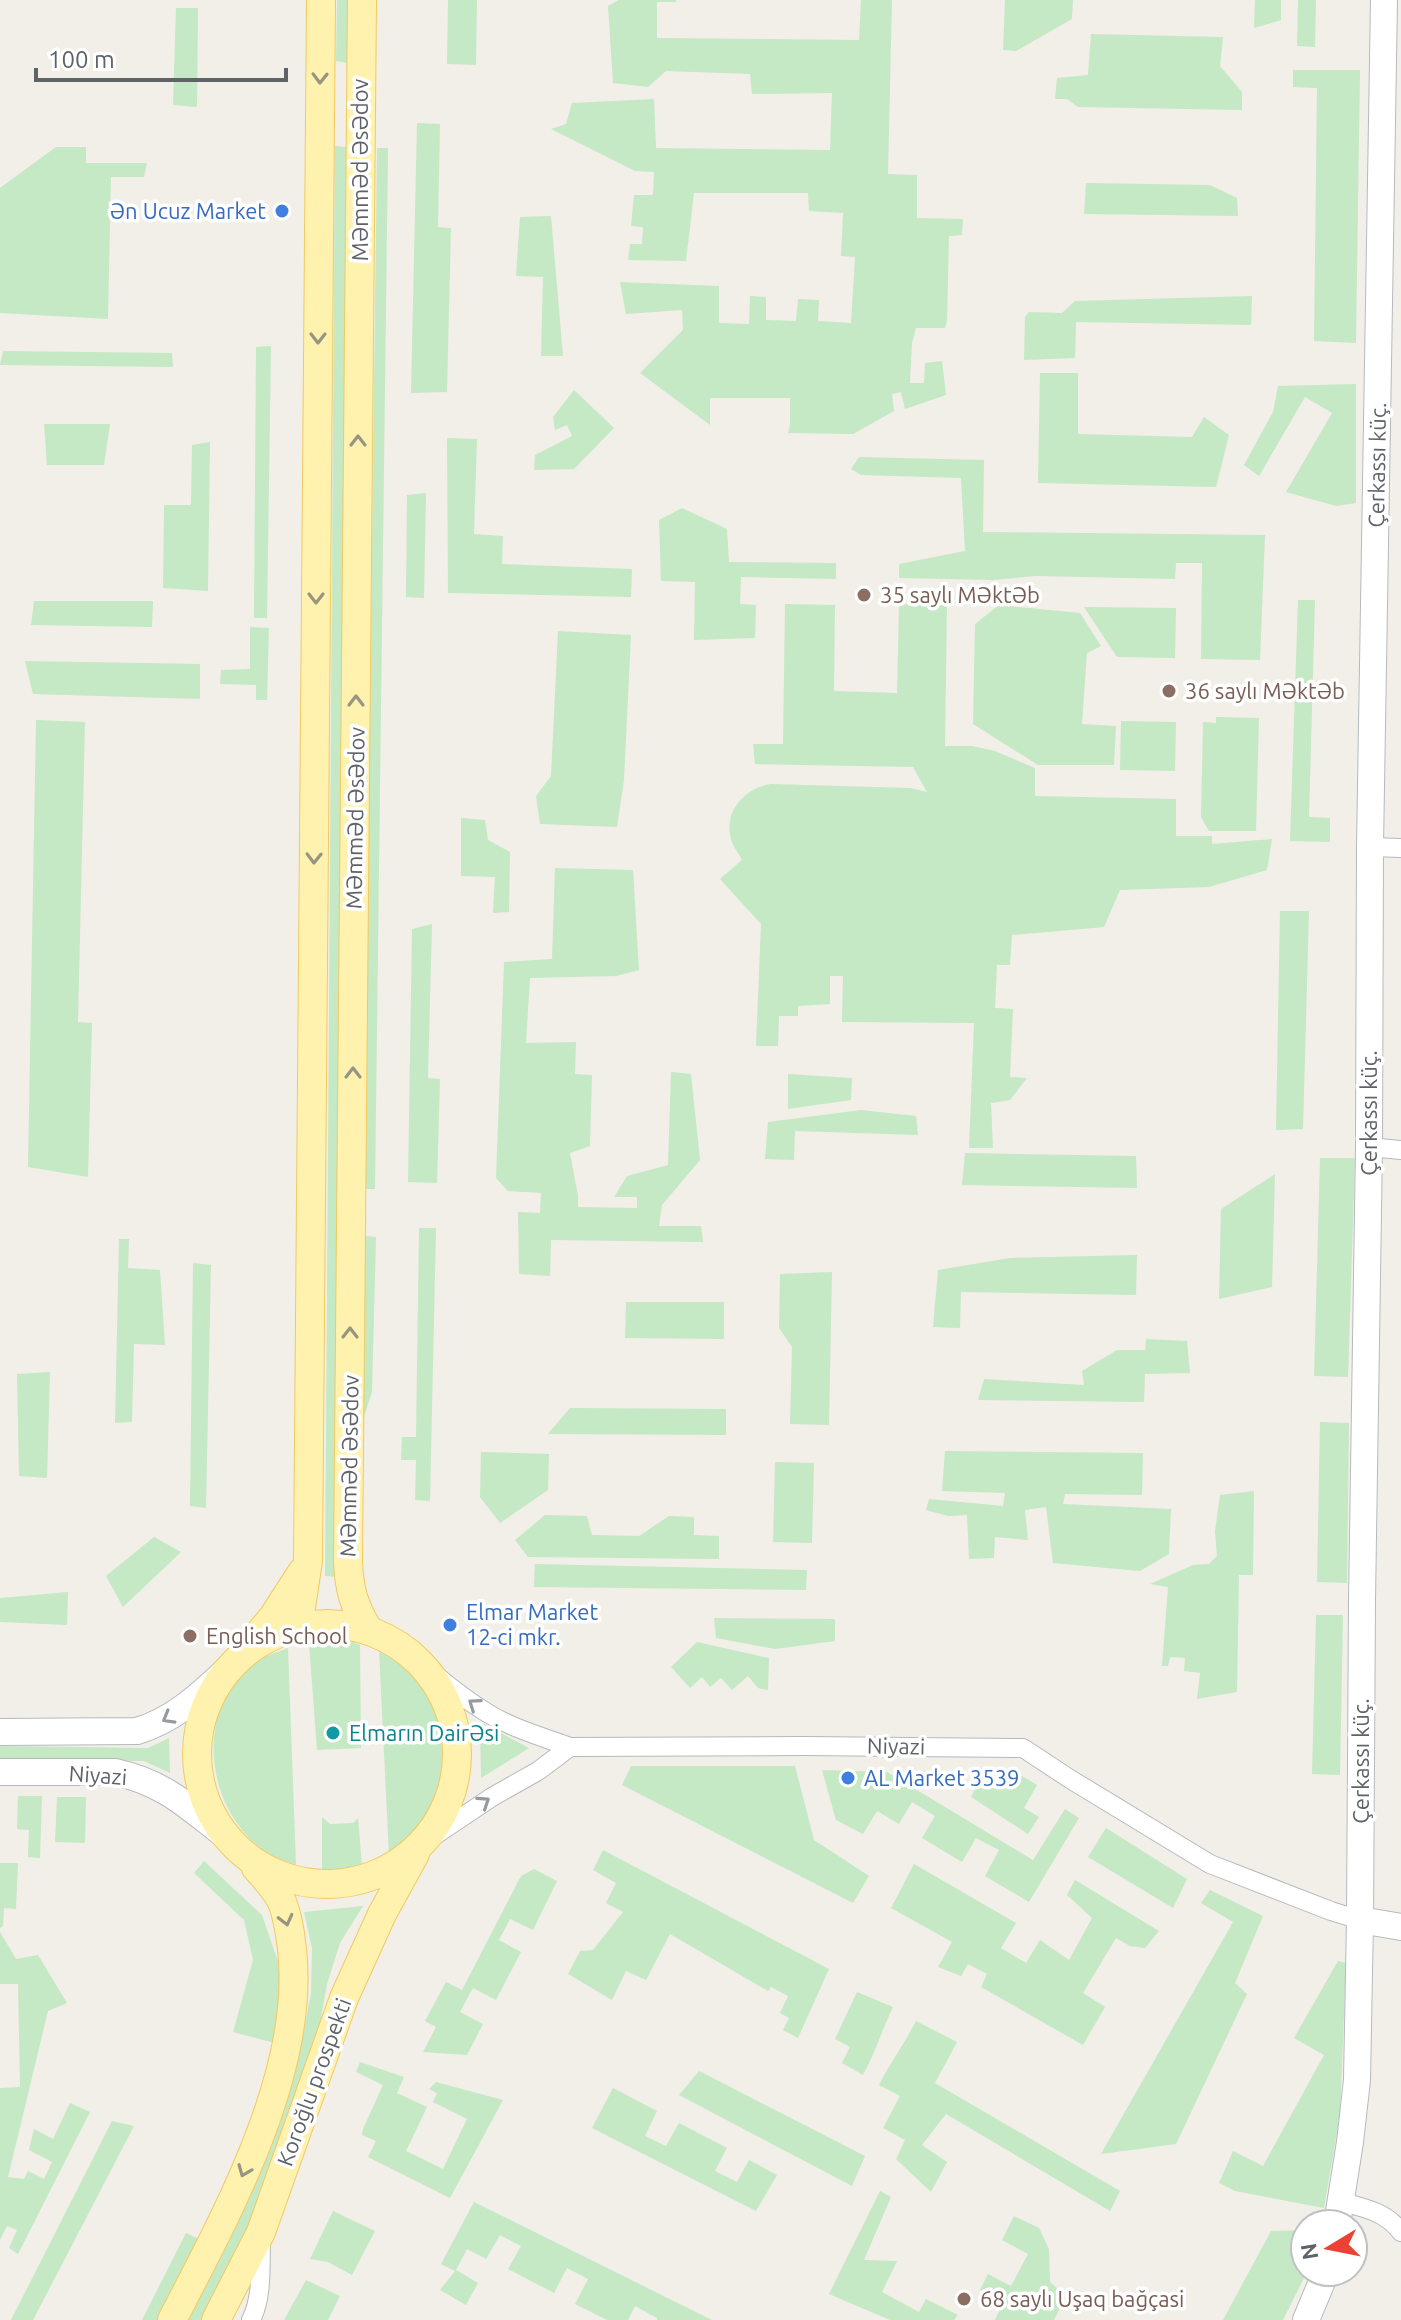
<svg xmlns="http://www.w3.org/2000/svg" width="1401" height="2320" font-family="Ubuntu,sans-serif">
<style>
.green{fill:#c5e8c5}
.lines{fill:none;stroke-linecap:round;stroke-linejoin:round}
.street-casing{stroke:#b5b8bc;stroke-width:20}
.secondary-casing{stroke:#b6babf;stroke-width:28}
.primary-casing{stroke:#f2c960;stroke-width:30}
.street{stroke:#fff;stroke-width:18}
.secondary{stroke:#fff;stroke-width:26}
.primary{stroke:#fff2af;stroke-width:28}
.oneway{stroke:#979581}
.oneway2{stroke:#979a9d}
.shop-dot{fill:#3f7fe0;stroke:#fff;stroke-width:3}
.education-dot{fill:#8d6e63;stroke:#fff;stroke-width:3}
.culture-dot{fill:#0f9aa8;stroke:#fff;stroke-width:3}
.labels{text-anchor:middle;stroke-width:7;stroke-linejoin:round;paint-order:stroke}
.street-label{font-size:22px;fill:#5f6368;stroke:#fff}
.shop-label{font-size:22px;fill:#366cbe;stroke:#fff;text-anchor:start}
.education-label{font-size:22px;fill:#785e54;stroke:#fff;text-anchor:start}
.culture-label{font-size:22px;fill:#0d838f;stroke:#fff;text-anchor:start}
</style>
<rect width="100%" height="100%" fill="#f1efe8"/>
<g class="green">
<polygon points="337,0 348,0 347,63 336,61"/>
<polygon points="448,0 477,0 476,65 447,64"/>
<polygon points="619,0 676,0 676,2 657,2 657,38 859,40 861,0 892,0 888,174 917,175 917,218 963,219 962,235 949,236 947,321 945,328 916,328 912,343 910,383 924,383 925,363 942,361 946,395 905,409 901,392 892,394 894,411 853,434 788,433 790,425 790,398 710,398 710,425 640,373 683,330 682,310 626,314 620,282 719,286 719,323 749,324 750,296 766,297 766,320 796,321 798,299 819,300 818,321 851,323 855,257 841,256 843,213 809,211 808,193 694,193 686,261 628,260 630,244 642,244 643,227 631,226 634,195 653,195 654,172 635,171 551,129 566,124 572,103 654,99 656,148 830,150 832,93 752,94 750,74 666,71 648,87 613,83 608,6"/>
<polygon points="1005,0 1073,0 1072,19 1016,51 1003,50"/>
<polygon points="1255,0 1281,0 1281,20 1254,28"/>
<polygon points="1298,0 1316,0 1315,47 1297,46"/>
<polygon points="176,8 198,8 197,107 173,105"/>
<polygon points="1091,34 1223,37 1220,66 1242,92 1242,110 1078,107 1067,99 1055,99 1057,78 1088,75"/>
<polygon points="1293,70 1360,70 1356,343 1314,341 1317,88 1293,87"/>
<polygon points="417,123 440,124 438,227 451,228 447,392 411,393"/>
<polygon points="335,146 347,147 336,1577 325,1576"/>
<polygon points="56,147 86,147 86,163 147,163 144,177 111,177 108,319 0,313 0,188"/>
<polygon points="377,148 388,148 375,1189 364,1189"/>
<polygon points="1086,183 1210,185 1237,198 1238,216 1084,214"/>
<polygon points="551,216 563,356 541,356 543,277 516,276 520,217"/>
<polygon points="1252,296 1251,325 1076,322 1075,358 1024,360 1025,317 1029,312 1062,313 1075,301"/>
<polygon points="271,346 267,618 254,618 256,347"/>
<polygon points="3,351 172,353 173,367 0,365"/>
<polygon points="1040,373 1078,373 1078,434 1192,437 1204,417 1229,435 1216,487 1038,483"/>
<polygon points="1356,384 1356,503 1336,506 1286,492 1332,413 1305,397 1259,476 1244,465 1273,412 1278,386"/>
<polygon points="574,390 614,428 574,469 534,470 535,455 572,436 567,425 555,430 553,417"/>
<polygon points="44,424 110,424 104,465 47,465"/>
<polygon points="447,438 477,439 474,534 503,536 502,564 632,569 631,597 448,593"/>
<polygon points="210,442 208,591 163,588 164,505 191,505 192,445"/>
<polygon points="859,457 984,460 983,532 1265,535 1260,660 1201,659 1202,563 1176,563 1175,579 1036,576 993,580 899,578 899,564 965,551 961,478 861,475 851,469"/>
<polygon points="426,493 424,598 406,597 407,495"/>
<polygon points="682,508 727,529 729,562 836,563 836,579 741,577 740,604 756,605 755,638 694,640 695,582 661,581 659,520"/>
<polygon points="1298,600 1315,600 1309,817 1330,818 1330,842 1290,841"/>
<polygon points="34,601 153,601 152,627 31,625"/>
<path d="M 785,604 L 835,605 L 834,691 L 897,693 L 899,604 L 947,605 L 945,746 L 972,746 L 995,751 L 1035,768 L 1035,796 L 1176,799 L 1176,836 L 1212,836 L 1212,844 L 1272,839 L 1267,870 L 1209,887 L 1120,890 L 1104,927 L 1012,935 L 1010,965 L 997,965 L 995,1008 L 1013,1009 L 1010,1077 L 1027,1078 L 1010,1100 L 991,1103 L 993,1148 L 969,1148 L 974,1023 L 842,1022 L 843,976 L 830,976 L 830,1004 L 798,1006 L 798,1016 L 779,1016 L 778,1046 L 756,1046 L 761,924 L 720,879 L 742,860 C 739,854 734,848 732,842 C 722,814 743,788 771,784 L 911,788 L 927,792 L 913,767 L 755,764 L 753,744 L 783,744 Z"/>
<polygon points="999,605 1080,613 1101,646 1087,653 1082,724 1116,726 1114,765 1038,765 973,724 975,624"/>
<polygon points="1084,607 1176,608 1175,658 1117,657"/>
<polygon points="250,627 269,628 267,700 256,700 256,685 220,684 221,670 250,669"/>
<polygon points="558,631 631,635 624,780 617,827 540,824 536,796 551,776"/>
<polygon points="25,661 200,664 200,699 33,694"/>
<polygon points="1216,717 1259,718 1256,831 1209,831 1201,817 1203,722 1216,723"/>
<polygon points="36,720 85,722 78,1022 92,1023 88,1177 28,1167"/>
<polygon points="1121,721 1176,722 1175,771 1120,770"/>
<polygon points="461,818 485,820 488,840 510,852 509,912 493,913 495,877 461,876"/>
<polygon points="555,868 633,870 639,970 616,976 530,978 526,1043 576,1042 575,1074 592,1075 590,1146 570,1153 578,1196 578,1207 637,1208 637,1197 614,1197 627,1176 668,1165 671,1072 691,1074 700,1160 662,1205 659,1226 701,1226 703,1242 551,1240 550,1276 519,1274 518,1212 540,1213 541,1193 508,1191 496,1178 504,962 552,959"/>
<polygon points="1280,911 1309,911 1303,1129 1276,1130"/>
<polygon points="432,924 428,1078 440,1079 437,1183 408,1182 412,929"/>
<polygon points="788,1074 852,1078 851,1100 788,1109"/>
<polygon points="861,1110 916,1116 918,1135 795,1131 794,1160 765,1159 768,1122"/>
<polygon points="965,1153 1136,1156 1137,1188 962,1185"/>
<polygon points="1320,1158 1355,1158 1348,1377 1314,1376"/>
<polygon points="1275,1174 1272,1287 1219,1299 1221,1209"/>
<polygon points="419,1228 436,1228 430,1501 415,1500 416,1460 401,1460 402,1437 416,1437"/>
<polygon points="365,1236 376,1237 372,1392 361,1426"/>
<polygon points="119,1239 129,1239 128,1268 160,1270 165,1345 134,1344 132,1422 115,1423"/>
<polygon points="1137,1255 1136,1295 961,1292 960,1328 933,1327 938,1270 1010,1258"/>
<polygon points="193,1263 211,1265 206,1508 190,1506"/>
<polygon points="832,1272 829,1425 790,1424 792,1347 779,1328 780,1274"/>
<polygon points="626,1302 724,1302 724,1339 625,1338"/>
<polygon points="1146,1339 1187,1341 1190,1373 1145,1374 1144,1402 978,1400 984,1379 1084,1385 1082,1371 1117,1350 1145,1350"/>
<polygon points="50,1372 47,1478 19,1476 17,1374"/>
<polygon points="570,1408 726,1409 726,1435 548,1434"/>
<polygon points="1320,1422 1349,1423 1347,1583 1317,1582"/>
<polygon points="945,1451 1143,1453 1142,1495 1065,1494 1063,1504 1171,1509 1169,1554 1140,1571 1053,1563 1046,1507 1025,1510 1028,1540 995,1537 994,1558 969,1559 967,1515 948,1516 926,1510 929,1499 1003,1506 1005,1493 942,1491"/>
<polygon points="481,1452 549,1454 548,1490 500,1523 480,1497"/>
<polygon points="775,1462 814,1463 812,1543 773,1542"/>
<polygon points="1254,1491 1253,1575 1239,1575 1237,1692 1197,1699 1200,1673 1184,1671 1185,1658 1170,1657 1168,1666 1162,1666 1168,1587 1150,1584 1193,1565 1209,1564 1217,1556 1215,1531 1220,1495"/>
<polygon points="545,1515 587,1516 592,1535 639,1536 669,1516 694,1517 694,1535 719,1536 719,1559 528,1557 515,1540"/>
<polygon points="154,1537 181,1552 123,1607 106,1576"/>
<polygon points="535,1564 807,1570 806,1590 534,1587"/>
<polygon points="68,1592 67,1625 0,1622 0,1598"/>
<polygon points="1316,1615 1343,1615 1340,1775 1312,1774"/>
<polygon points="714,1618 835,1619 835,1641 775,1649 716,1638"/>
<polygon points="326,1638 345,1639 360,1645 361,1748 317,1750 309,1643"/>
<polygon points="697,1642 769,1658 768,1690 758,1688 748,1676 732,1690 721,1678 710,1687 702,1677 690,1688 671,1667"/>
<path d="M 288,1648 L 296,1865 C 285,1861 272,1857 263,1850 C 206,1808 194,1714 250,1666 C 261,1657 275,1653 288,1648 Z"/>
<path d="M 379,1650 C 395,1660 411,1671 422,1686 C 451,1728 450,1785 421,1826 C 417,1831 414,1837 410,1841 C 404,1846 395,1850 389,1855 Z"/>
<polygon points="480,1722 529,1748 481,1778"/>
<polygon points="169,1738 170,1773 144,1761 0,1759 0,1746 148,1748"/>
<polygon points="631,1766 795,1766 814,1840 869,1876 853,1903 622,1785"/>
<polygon points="822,1770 887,1772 1033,1860 1065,1809 1079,1818 1029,1902 985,1876 999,1850 976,1838 962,1862 922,1838 935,1816 912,1802 899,1824 877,1811 863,1834 836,1820"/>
<polygon points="912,1771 961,1772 953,1790"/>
<polygon points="983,1774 1022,1776 1037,1785 1024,1808 1039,1817 1028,1834 971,1797"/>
<polygon points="18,1796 42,1796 40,1858 28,1857 29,1830 17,1829"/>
<polygon points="57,1797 86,1797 85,1843 55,1842"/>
<polygon points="322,1817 330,1824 353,1823 358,1818 362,1866 342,1871 322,1870"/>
<polygon points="1106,1828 1187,1879 1173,1908 1088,1857"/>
<polygon points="603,1850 829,1969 798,2038 783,2030 789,2018 780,2013 788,1996 771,1987 768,1991 670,1934 646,1980 626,1971 612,2000 568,1974 580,1951 593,1950 623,1912 606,1903 616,1883 593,1870"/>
<polygon points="204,1861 262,1915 282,1973 275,2043 233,2032 253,1960 244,1920 194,1873"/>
<polygon points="0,1863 18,1863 16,1909 4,1908 3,1926 0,1928"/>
<polygon points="914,1864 1016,1923 1001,1948 1026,1963 1040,1940 1069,1960 1092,1918 1067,1895 1075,1880 1159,1931 1145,1948 1130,1946 1116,1938 1083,1993 1105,2007 1083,2045 981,1987 987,1974 968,1964 961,1976 938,1967 952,1942 891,1908"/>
<polygon points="534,1869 557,1881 533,1930 510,1919 499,1940 521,1952 496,2000 473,1988 460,2012 483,2024 467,2055 423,2052 436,2027 425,2021 446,1982 462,1990 521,1876"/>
<polygon points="1210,1890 1263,1916 1235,1983 1247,1994 1176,2144 1101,2154 1233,1922 1201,1903"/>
<polygon points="363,1906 340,1943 327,1984 315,2052 251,2226 202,2320 186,2320 272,2135 297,2062 311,1994 312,1948 304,1912"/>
<polygon points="0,1932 16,1959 38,1955 67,2003 48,2011 8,2177 24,2179 28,2171 44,2179 52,2162 29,2150 34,2129 53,2139 70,2103 90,2112 18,2254 9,2248 17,2230 7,2226 0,2240 0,2088 20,2087 18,1984 0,1984"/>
<polygon points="1338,1961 1346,1963 1340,2115 1324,2208 1235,2191 1219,2183 1233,2151 1263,2166 1324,2055 1294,2038"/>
<path d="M 857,1992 L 893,2007 C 882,2030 875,2053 863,2075 L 842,2063 L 850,2047 L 835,2039 Z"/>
<path d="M 916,2021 L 957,2042 L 935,2083 L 1120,2191 L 1110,2211 L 946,2114 L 922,2145 L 947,2162 L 931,2192 L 896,2159 L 905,2140 L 883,2128 L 900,2096 L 879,2085 C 890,2063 905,2043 916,2021 Z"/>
<polygon points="360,2062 404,2077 397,2093 427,2107 406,2151 443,2169 467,2119 433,2102 437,2093 429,2089 436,2082 503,2100 450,2198 368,2157 376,2141 362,2135 363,2129 383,2085 356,2072"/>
<polygon points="699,2071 865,2156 852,2186 679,2095"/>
<polygon points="613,2088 657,2111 645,2136 666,2146 679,2123 727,2148 715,2171 737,2182 749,2160 777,2175 756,2211 592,2128"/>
<polygon points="112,2121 134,2126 33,2320 11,2320"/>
<polygon points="880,2191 891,2197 864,2260 897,2261 882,2292 919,2312 926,2299 958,2315 954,2320 890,2320 829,2294"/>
<polygon points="474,2202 712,2320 657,2320 657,2318 635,2306 628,2320 607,2320 575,2304 588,2279 567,2268 554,2293 508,2269 521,2246 500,2235 486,2259 467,2249 456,2270 478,2283 466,2305 440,2290 455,2271 441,2264"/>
<polygon points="333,2211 375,2231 352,2275 328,2262 310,2259"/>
<polygon points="1014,2216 1039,2228 1049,2249 1050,2282 1066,2296 1054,2320 995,2320 1003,2303 980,2290 988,2274 1011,2286 1028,2254 1002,2240"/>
<polygon points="1305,2230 1305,2272 1307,2272 1283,2320 1223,2320 1271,2231"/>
<polygon points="186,2233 199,2239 157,2320 142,2320"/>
<polygon points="306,2280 340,2296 328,2320 284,2320"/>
</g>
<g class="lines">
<g class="street-casing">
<g id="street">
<polyline points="1370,847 1401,848"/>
<polyline points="1369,1147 1401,1150"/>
<path d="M 414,1657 C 438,1677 462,1698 489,1714 C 514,1729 543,1737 570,1747"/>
<polyline points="419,1846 492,1797 538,1771 570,1747 803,1746 1023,1748 1070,1779 1210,1864 1331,1911 1360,1920"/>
<path d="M 1342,2202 C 1365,2208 1386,2212 1401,2232"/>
<path d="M 251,2320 C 263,2296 260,2266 261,2240"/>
</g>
</g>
<g class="secondary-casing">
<g id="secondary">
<path d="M 0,1732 L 137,1731 C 174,1720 200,1695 228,1669"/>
<path d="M 0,1772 L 115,1772 C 165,1783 187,1806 226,1836"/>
<polyline points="1360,1920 1401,1927"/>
<polyline points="1337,2224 1350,2142 1357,2080 1360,1920 1362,1601 1369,1147 1370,847 1384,0"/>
<polyline points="1306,2320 1326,2272"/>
</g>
</g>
<g class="primary-casing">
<g id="primary">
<path d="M 362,0 L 348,1561 C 349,1590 354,1606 369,1631"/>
<circle cx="327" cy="1754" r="130"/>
<polyline points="298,1627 308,1561 321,0"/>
<polyline points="252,1642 273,1617 302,1572"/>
<path d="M 172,2320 C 227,2214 306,2071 292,1949 C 290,1933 288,1917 282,1902 C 276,1889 265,1878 256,1868"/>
<polyline points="216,2320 261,2232 344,1998 382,1914 415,1854"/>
</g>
</g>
<use href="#street" class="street"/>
<use href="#secondary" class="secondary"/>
<use href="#primary" class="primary"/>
</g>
<defs><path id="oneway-chevron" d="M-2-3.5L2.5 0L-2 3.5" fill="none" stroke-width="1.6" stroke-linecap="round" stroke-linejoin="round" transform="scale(2)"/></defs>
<g class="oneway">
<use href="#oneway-chevron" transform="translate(320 78) rotate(91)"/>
<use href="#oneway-chevron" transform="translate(318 338) rotate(90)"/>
<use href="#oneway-chevron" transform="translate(358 441) rotate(-90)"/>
<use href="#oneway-chevron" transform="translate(316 598) rotate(90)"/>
<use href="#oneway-chevron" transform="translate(356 701) rotate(-90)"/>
<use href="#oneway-chevron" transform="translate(314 858) rotate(91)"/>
<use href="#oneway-chevron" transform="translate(353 1073) rotate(-90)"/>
<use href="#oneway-chevron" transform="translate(350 1333) rotate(-90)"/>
<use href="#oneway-chevron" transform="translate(286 1920) rotate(76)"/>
<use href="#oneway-chevron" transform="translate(244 2171) rotate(112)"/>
</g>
<g class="oneway2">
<use href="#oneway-chevron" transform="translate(474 1704) rotate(-145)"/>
<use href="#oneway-chevron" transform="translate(168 1718) rotate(150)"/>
<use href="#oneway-chevron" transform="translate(484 1802) rotate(-34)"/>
</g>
<g class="shop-dot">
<circle cx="282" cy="211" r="8"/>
<circle cx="450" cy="1625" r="8"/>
<circle cx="848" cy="1778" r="8"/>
</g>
<g class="education-dot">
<circle cx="864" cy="595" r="8"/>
<circle cx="1169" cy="691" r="8"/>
<circle cx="190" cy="1636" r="8"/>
<circle cx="964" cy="2299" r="8"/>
</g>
<circle class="culture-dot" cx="333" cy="1733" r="8"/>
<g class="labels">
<g class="street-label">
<text transform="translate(360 170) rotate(-90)" y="8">Məmməd Əsədov</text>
<text transform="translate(1377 465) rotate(-89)" y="8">Çerkassı küç.</text>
<text transform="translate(355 818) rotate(-89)" y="8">Məmməd Əsədov</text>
<text transform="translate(1369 1113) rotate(-90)" y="8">Çerkassı küç.</text>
<text transform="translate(349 1466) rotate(-89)" y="8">Məmməd Əsədov</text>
<text transform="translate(896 1746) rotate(1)" y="8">Niyazi</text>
<text transform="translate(1361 1761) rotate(-90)" y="8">Çerkassı küç.</text>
<text transform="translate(98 1775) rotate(4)" y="8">Niyazi</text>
<text transform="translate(314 2082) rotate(-70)" y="8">Koroğlu prospekti</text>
</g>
<g class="shop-label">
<text x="266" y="219" text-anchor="end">Ən Ucuz Market</text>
<text x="466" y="1620">Elmar Market<tspan x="466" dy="25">12-ci mkr.</tspan></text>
<text x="864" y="1786">AL Market 3539</text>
</g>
<g class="education-label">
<text x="880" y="603">35 saylı Məktəb</text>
<text x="1185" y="699">36 saylı Məktəb</text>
<text x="206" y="1644">English School</text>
<text x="980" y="2307">68 saylı Uşaq bağçasi</text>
</g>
<g class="culture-label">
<text x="349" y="1741">Elmarın Dairəsi</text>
</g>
</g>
<g transform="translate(1329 2248) rotate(260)"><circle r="38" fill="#ffffff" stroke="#bfc1c3" stroke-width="2"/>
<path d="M0-6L14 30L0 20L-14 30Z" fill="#ea4335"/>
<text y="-12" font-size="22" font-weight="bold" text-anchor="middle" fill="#5f6368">N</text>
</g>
<path d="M36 68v12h250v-12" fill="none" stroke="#5f6368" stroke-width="4"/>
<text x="48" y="68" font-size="24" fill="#5f6368" stroke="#ffffff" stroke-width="6" paint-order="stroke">100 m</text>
</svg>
